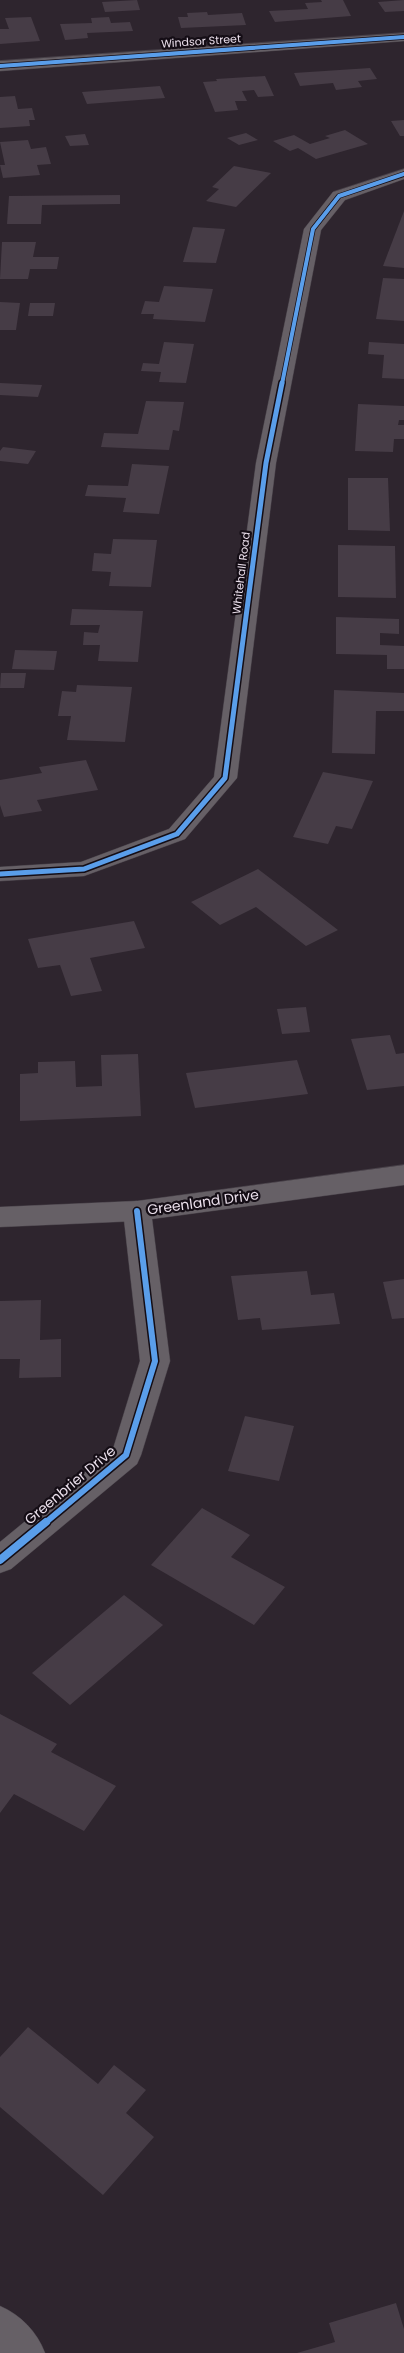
<svg xmlns="http://www.w3.org/2000/svg" width="404" height="2353" font-family="Poppins,sans-serif">
<style>
.building{fill:#463c46}
.lines{fill:none;stroke-linecap:round;stroke-linejoin:round}
.minor-casing{stroke:#474048;stroke-width:1}
.tertiary-casing{stroke:#474048;stroke-width:1}
.minor{fill:#666066;fill-rule:evenodd}
.tertiary{fill:#666066;fill-rule:evenodd}
.cycleway-far3-casing{stroke:#140d15;stroke-width:5.5}
.cycleway-far2-casing{stroke:#140d15;stroke-width:8}
.cycleway-far1-casing{stroke:#140d15;stroke-width:9}
.cycleway-casing{stroke:#140d15;stroke-width:11}
.cycleway-far3{stroke:#5a9eea;stroke-width:4}
.cycleway-far2{stroke:#5a9eea;stroke-width:5}
.cycleway-far1{stroke:#5a9eea;stroke-width:6}
.cycleway{stroke:#5a9eea;stroke-width:8}
.labels{text-anchor:middle;stroke-width:4.5;stroke-linejoin:round;paint-order:stroke}
.far-street-label{font-size:11px;fill:#eadfeb;stroke:#140d15}
.street-label{font-size:14px;fill:#eadfeb;stroke:#140d15}
</style>
<rect width="100%" height="100%" fill="#2e252e"/>
<g class="building">
<polygon points="137,0 140,10 105,12 102,2"/>
<polygon points="321,0 343,0 351,16 275,22 269,11 308,9 305,3 322,2"/>
<polygon points="404,0 404,11 385,12 378,2"/>
<polygon points="207,12 208,15 242,13 246,25 181,28 178,17 188,17 187,13"/>
<polygon points="31,17 40,41 0,44 0,29 9,29 5,18"/>
<polygon points="109,17 111,23 130,22 133,31 87,33 88,38 65,40 60,24 92,23 91,18"/>
<polygon points="370,68 377,79 358,81 362,87 336,90 333,83 300,86 294,73"/>
<polygon points="265,76 274,96 258,97 254,90 242,91 247,101 235,101 238,110 215,112 203,82 217,81 216,79"/>
<polygon points="160,86 165,98 87,104 82,92"/>
<polygon points="15,96 18,109 32,108 35,120 29,120 30,126 0,128 0,97"/>
<polygon points="404,120 404,136 400,136 391,121"/>
<polygon points="345,130 368,144 316,159 298,148 290,151 273,141 294,135 310,144 330,138 325,136"/>
<polygon points="246,133 258,140 239,145 227,138"/>
<polygon points="85,134 89,145 70,146 65,136"/>
<polygon points="28,140 31,149 46,147 51,164 37,165 40,175 3,178 0,165 5,165 0,142"/>
<polygon points="234,166 271,173 236,207 206,201 219,189 212,187"/>
<polygon points="120,195 120,204 42,205 41,224 7,224 9,196"/>
<polygon points="404,211 404,268 383,266"/>
<polygon points="193,227 225,229 216,263 183,262"/>
<polygon points="2,242 36,242 33,257 59,257 57,269 30,269 28,279 0,279"/>
<polygon points="383,278 404,279 404,321 376,319"/>
<polygon points="164,286 213,289 205,322 153,319 154,314 141,314 145,301 159,302"/>
<polygon points="0,302 20,303 16,330 0,330"/>
<polygon points="30,303 55,303 53,316 28,316"/>
<polygon points="164,342 194,344 186,383 159,382 161,372 141,371 143,363 159,364"/>
<polygon points="369,342 404,344 404,379 382,378 384,355 368,354"/>
<polygon points="0,383 42,385 38,397 0,395"/>
<polygon points="146,401 184,402 179,431 173,430 169,450 101,447 104,433 138,434"/>
<polygon points="358,404 404,406 404,420 399,420 398,425 404,425 404,439 394,439 393,452 355,451"/>
<polygon points="3,447 36,451 28,464 0,461 0,451"/>
<polygon points="132,464 169,466 159,514 123,512 126,498 85,496 88,485 128,486"/>
<polygon points="348,478 388,478 390,531 348,530"/>
<polygon points="113,539 157,540 151,587 109,586 111,572 92,571 94,553 111,554"/>
<polygon points="338,545 395,546 396,598 338,597"/>
<polygon points="72,609 143,611 138,662 98,661 100,645 83,645 84,632 98,633 100,625 70,625"/>
<polygon points="336,617 399,619 399,634 380,633 380,645 404,646 404,669 387,669 387,655 336,654"/>
<polygon points="15,650 57,651 54,670 12,669"/>
<polygon points="1,673 26,673 24,688 0,688"/>
<polygon points="77,685 132,687 125,742 67,740 71,716 58,716 62,691 76,692"/>
<polygon points="334,690 404,693 404,711 376,711 375,754 332,753"/>
<polygon points="86,760 98,790 37,800 42,811 4,817 0,805 0,780 42,773 39,767"/>
<polygon points="323,772 373,781 352,829 336,826 328,844 293,837"/>
<polygon points="258,869 338,930 306,946 256,907 220,925 191,902"/>
<polygon points="134,921 145,948 90,958 102,991 71,996 60,965 38,968 28,939"/>
<polygon points="306,1007 310,1032 282,1034 277,1009"/>
<polygon points="390,1035 396,1054 404,1053 404,1086 367,1090 351,1039"/>
<polygon points="138,1054 141,1116 20,1121 20,1074 38,1073 38,1062 75,1061 76,1087 102,1086 101,1055"/>
<polygon points="297,1060 308,1094 195,1108 186,1073"/>
<polygon points="307,1271 311,1295 334,1293 340,1324 262,1330 260,1318 238,1320 231,1276"/>
<polygon points="404,1279 404,1318 392,1319 383,1282"/>
<polygon points="41,1300 40,1340 61,1339 61,1377 19,1378 20,1359 0,1359 0,1301"/>
<polygon points="245,1416 294,1426 279,1481 228,1471"/>
<polygon points="202,1508 250,1535 231,1557 285,1587 254,1625 151,1565"/>
<polygon points="124,1595 163,1625 70,1705 32,1673"/>
<polygon points="0,1714 57,1744 51,1752 116,1786 84,1831 14,1794 0,1813"/>
<polygon points="28,2027 98,2084 114,2065 146,2090 126,2113 154,2137 103,2195 0,2107 0,2057"/>
<polygon points="396,2303 404,2329 404,2353 297,2353 335,2342 329,2323"/>
</g>
<g class="lines">
<g class="minor-casing">
<g id="minor">
<polygon points="404,33 404,41 0,71 0,61"/>
<polygon points="404,169 404,179 345,200 321,230 276,463 237,778 185,839 84,876 0,881 0,867 81,862 169,829 214,777 256,463 304,229 333,192"/>
<polygon points="137,1201 147,1204 151,1211 170,1361 141,1455 137,1464 11,1569 0,1573 0,1542 113,1449 140,1361 123,1211 127,1204"/>
<path d="M 0,2306 C 21,2315 37,2332 45,2353 L 0,2353 Z"/>
</g>
</g>
<g class="tertiary-casing">
<polygon id="tertiary" points="404,1165 404,1185 137,1221 0,1227 0,1207 137,1201"/>
</g>
<use href="#minor" class="minor"/>
<use href="#tertiary" class="tertiary"/>
<g class="cycleway-far3-casing">
<g id="cycleway-far3">
<polyline points="0,66 404,37"/>
<polyline points="282,384 313,229 339,196 404,174"/>
</g>
</g>
<g class="cycleway-far2-casing">
<polyline id="cycleway-far2" points="0,874 84,869 177,834 225,778 266,463 282,383"/>
</g>
<g class="cycleway-far1-casing">
<polyline id="cycleway-far1" points="45,1523 126,1455 155,1361 137,1211"/>
</g>
<g class="cycleway-casing">
<polyline id="cycleway" points="0,1560 46,1522"/>
</g>
<use href="#cycleway-far3" class="cycleway-far3"/>
<use href="#cycleway-far2" class="cycleway-far2"/>
<use href="#cycleway-far1" class="cycleway-far1"/>
<use href="#cycleway" class="cycleway"/>
</g>
<g class="labels">
<g class="far-street-label">
<text transform="translate(201 41) rotate(-4)" y="4">Windsor Street</text>
<text transform="translate(241 573) rotate(-83)" y="4">Whitehall Road</text>
</g>
<g class="street-label">
<text transform="translate(203 1202) rotate(-8)" y="5">Greenland Drive</text>
<text transform="translate(70 1485) rotate(-40)" y="5">Greenbrier Drive</text>
</g>
</g>
</svg>
